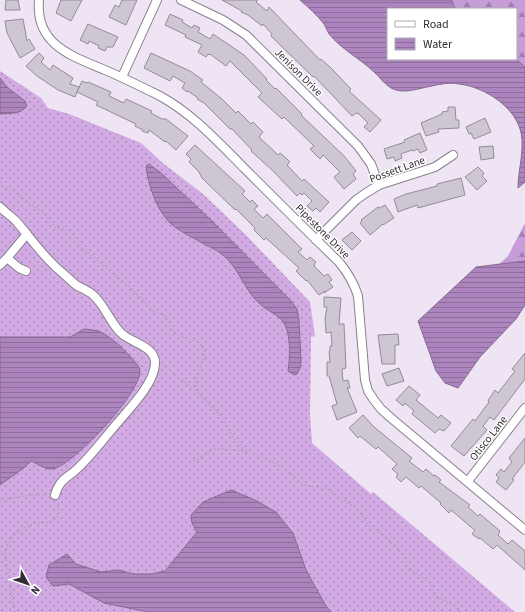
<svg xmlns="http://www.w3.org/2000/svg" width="525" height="612" font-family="'Source Sans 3',sans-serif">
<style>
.grass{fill:url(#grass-dots)}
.forest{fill:url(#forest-firs)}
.water{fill:url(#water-rules);stroke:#876a94}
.building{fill:#cfc6d4;stroke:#948b99}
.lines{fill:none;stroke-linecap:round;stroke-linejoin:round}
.minor-casing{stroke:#89808d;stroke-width:10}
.path{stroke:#a19aa5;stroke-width:1.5;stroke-dasharray:1 3;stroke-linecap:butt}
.minor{stroke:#fff;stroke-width:8}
.labels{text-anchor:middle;stroke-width:3;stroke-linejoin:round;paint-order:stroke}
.street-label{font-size:11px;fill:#312d33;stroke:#fff}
</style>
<defs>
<pattern id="grass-dots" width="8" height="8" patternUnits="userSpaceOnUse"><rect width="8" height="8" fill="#d2aae4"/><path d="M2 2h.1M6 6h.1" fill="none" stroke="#ab8bb9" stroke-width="1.8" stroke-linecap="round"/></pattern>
<pattern id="forest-firs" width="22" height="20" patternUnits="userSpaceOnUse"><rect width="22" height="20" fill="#c69dd8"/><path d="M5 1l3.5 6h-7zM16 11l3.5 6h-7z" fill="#a180b0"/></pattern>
<pattern id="water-rules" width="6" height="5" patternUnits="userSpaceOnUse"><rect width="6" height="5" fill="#ac84be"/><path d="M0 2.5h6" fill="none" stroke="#8d6c9b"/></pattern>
</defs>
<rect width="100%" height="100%" fill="#eee4f3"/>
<polygon class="grass" points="0,71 41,98 48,108 69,114 141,143 164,164 203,194 245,234 310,302 315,336 311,337 310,415 312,443 371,494 373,492 515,612 0,612"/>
<g class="forest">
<polygon points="452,0 525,0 525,68 515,59 516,9 457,9 454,6"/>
<polygon points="525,223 525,261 498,265 508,256"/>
</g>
<g class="water">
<path d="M 300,0 L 452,0 L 454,6 L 457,9 L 388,9 L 388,59 L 516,59 L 525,67 L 525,182 L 518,188 C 518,172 523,156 522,140 C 521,110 486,87 459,84 C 450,82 441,84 432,86 C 419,88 404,95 391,88 C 384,84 379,76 373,71 C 359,58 341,49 329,34 C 327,31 326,27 324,24 C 317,15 308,7 300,0 Z"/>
<path d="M 0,78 L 7,87 L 25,101 L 27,106 C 19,115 11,113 0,114 Z"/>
<path d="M 149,164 L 161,173 L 211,220 L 291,301 L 297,309 L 299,320 L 301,361 L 300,368 L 297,374 L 294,375 L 288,371 C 290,358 291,335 284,323 C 278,314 267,311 260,304 C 247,293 241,275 230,262 C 223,253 212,248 202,243 C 194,238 175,229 169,222 C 156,208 148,185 146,166 Z"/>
<polygon points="525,261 525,305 516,319 480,357 458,388 445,383 436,371 418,321 476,267"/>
<path d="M 84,329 C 102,330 105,334 119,345 C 124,350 139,364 140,370 C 142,392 76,461 56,468 C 47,472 39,464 31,461 L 25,467 L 0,485 L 0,337 L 70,337 Z"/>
<polygon points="231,490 255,500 276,512 293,533 306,570 326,606 331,612 148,612 104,603 69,584 53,586 46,577 49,565 67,554 76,564 101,572 118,570 134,574 151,574 165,571 197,532 192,523 191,515 203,502"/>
</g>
<g class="building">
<polygon points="6,0 18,0 20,10 5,10"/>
<polygon points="61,0 82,0 71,21 56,13"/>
<polygon points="122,0 137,0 126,25 109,17 115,5 119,7"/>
<polygon points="222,0 258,0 256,2 267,11 269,7 320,60 321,59 331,68 351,89 349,91 381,120 370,132 364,127 368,123 358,113 358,114 356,113 352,116 314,76 313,77 276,41 271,36 272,34 263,24 262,26 248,15 241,12 242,11"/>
<polygon points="170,14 183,20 182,22 192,28 194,25 200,28 198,32 210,39 213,34 244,55 267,79 266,80 275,89 276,88 302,114 301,115 345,157 356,171 353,174 356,179 344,189 334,177 340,172 323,155 320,159 310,149 314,146 284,117 282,119 258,97 262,93 230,61 226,66 210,54 209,55 208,54 206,57 198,52 202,45 185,37 186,35 165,25"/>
<polygon points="23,19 27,41 29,39 35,49 20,58 7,33 5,21"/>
<polygon points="88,24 118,37 113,47 107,47 105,51 98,48 99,46 89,41 88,44 80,40"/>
<polygon points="39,53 44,58 41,62 50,70 53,65 73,78 70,84 79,87 75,97 58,90 37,76 26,66"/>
<polygon points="151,53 190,71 203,80 201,82 222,99 236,113 238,111 251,124 253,122 263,132 259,137 278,155 280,153 286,158 290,162 287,165 302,181 304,179 329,202 320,212 316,208 313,211 307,206 312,201 304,193 302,195 300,193 297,196 272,170 251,151 252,150 232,129 230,129 204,103 197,99 198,98 188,91 187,92 182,88 185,83 173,76 170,81 144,68"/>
<polygon points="82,81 87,83 88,82 111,92 109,96 124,103 126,99 152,111 151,113 162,119 166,119 188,136 176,150 166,141 165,142 149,130 148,133 142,131 143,130 135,126 136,124 96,105 98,102 77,92"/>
<polygon points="448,107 455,107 456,120 459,120 459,128 438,129 439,132 426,136 421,123 442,114 442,112 448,111"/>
<polygon points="485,118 491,132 474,139 471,133 469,134 466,127"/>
<polygon points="420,133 427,150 420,153 418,149 413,151 412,150 401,154 402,158 395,161 394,157 387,159 384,149 405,142 404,140"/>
<polygon points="195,145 245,191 242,194 250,202 252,200 258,206 254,209 263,218 267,214 302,249 298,252 307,260 310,257 316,262 314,264 315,267 324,276 328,274 332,280 329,282 333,287 324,293 325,291 319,295 307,280 306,281 296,271 299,268 266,238 264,240 254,230 255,228 236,209 235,210 202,178 199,172 189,162 191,159 186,154"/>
<polygon points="493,146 494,158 481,160 479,147"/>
<polygon points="478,167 484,173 482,176 487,181 477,190 465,177"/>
<polygon points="461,178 465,195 418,208 417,205 398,212 394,199 406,194 437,186 437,184"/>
<polygon points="385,205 394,218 383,225 383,224 370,235 360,223 362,221 361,220 378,207 380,208"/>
<polygon points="352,232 361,241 352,250 342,240"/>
<polygon points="324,297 341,298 339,324 344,324 346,368 342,369 343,381 348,380 350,388 347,388 357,412 337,420 332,406 337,404 329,376 327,376 327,362 330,362 329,351 330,351 330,346 332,346 331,332 326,333 325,319 327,307 324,307"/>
<polygon points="398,334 399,345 395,345 395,364 382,364 378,335"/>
<polygon points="525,353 525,379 494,420 490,417 483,426 487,430 464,456 451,446 473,419 475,421 489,402 488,401 489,399 495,390 498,393 515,371 512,369"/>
<polygon points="399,368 404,381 387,386 382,374"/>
<polygon points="409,386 420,395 416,400 438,418 441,415 451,423 444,431 439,429 435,433 412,414 414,411 405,403 403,406 396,400"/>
<polygon points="363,415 374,427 412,458 409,461 423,472 426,469 434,476 435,475 441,480 439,482 470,505 468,507 478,516 480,514 500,531 498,535 508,544 512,540 525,551 525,570 497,545 493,549 480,538 479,539 472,534 475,530 471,527 451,510 449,513 440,504 441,503 421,486 419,488 406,477 401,482 396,477 398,474 392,469 397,464 378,447 376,449 360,436 358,438 349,428"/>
<polygon points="525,438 525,462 512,479 514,480 506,490 496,482 499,478 496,475 501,469 504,472 512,462 509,458"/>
</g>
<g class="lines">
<g class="minor-casing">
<g id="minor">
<path d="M 39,0 C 35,45 72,56 105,70 C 124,78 142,87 160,96 C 193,114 218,142 245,169 C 276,200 307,231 339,262 C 348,273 354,283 358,296 L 365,380 L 368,391 L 374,400 L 381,409 L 391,418 L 525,530"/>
<polyline points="181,0 223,20 246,35 358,146 371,164 379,185"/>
<polyline points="122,77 157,0"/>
<path d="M 0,207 C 5,212 11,216 16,221 C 30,237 42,255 58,269 C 64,274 70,280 76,285 C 81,288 87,290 92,294 C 105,305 109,321 121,333 C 131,343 156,346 155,364 C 154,385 127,411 114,427 C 102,441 91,456 78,468 C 67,479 60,478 55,495"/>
<polyline points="316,240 356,200 366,193 379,185 435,167 453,155"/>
<polyline points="7,258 19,268 26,271"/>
<polyline points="0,265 7,258 27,234"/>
<polyline points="468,481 525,408"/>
</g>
</g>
<g class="path">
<path d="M 0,182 L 3,186 L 15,193 L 43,213 L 56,228 L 64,228 L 69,231 L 75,237 L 82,248 L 130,287 L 154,312 L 164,315 C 168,321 170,329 176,333 C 184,340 201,338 204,350 C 207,364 191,373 197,392"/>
<polyline points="163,365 197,392 221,416 234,439 247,452"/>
<polyline points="194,461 211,450 219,448 247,452 257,454 273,462 291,473 304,485 328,489 356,508 370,527 378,531 398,548 411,570 430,583 437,597 455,606 461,612"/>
<path d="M 0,502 C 15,496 31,495 47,495"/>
<path d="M 15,612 C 12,600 11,588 9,575 C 8,569 5,560 5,554 C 6,540 23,525 37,523 C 40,522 43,523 46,523 C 58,521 61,513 57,503"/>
</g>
<use href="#minor" class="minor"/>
</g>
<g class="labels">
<g class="street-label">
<text transform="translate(299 72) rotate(45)" y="4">Jenison Drive</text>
<text transform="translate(397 169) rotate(-20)" y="4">Possett Lane</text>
<text transform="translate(323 231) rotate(45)" y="4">Pipestone Drive</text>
<text transform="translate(488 438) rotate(-52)" y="4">Otisco Lane</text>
</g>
</g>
<rect x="387" y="8" width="130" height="52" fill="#ffffff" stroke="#adabad"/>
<rect x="395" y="21" width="20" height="6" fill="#ffffff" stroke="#adabad"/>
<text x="423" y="28" font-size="12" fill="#312d33">Road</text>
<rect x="395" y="38" width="20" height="12" fill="url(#water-rules)" stroke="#adabad"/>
<text x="423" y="48" font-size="12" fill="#312d33">Water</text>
<g transform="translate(28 584) rotate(130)" stroke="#ffffff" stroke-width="3" paint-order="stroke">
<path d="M0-3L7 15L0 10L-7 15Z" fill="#312d33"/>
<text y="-6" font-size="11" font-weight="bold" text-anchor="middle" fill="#312d33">N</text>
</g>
</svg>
